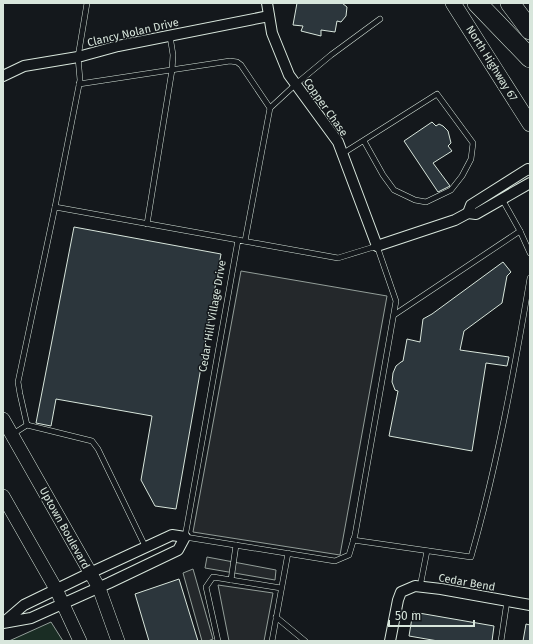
<svg xmlns="http://www.w3.org/2000/svg" width="533" height="644" font-family="'Fira Sans',sans-serif">
<style>
.green{fill:#1a2d24;stroke:#939e99}
.parking{fill:#24282b;stroke:#939e99}
.building{fill:#2c363c;stroke:#d8e6dc}
.lines{fill:none;stroke-linecap:round;stroke-linejoin:round}
.service-casing{stroke:#d8e6dc;stroke-width:6}
.minor-casing{stroke:#d8e6dc;stroke-width:12}
.tertiary-casing{stroke:#d8e6dc;stroke-width:14}
.secondary-casing{stroke:#d8e6dc;stroke-width:16}
.motorway-casing{stroke:#d8e6dc;stroke-width:20}
.service{stroke:#14181c;stroke-width:5}
.minor{stroke:#14181c;stroke-width:10}
.tertiary{stroke:#14181c;stroke-width:13}
.secondary{stroke:#14181c;stroke-width:15}
.motorway{stroke:#14181c;stroke-width:19}
.labels{text-anchor:middle;stroke-width:3;stroke-linejoin:round;paint-order:stroke}
.street-label{font-size:11px;fill:#d8e6dc;stroke:#14181c}
</style>
<rect width="100%" height="100%" fill="#14181c"/>
<polygon class="green" points="51,622 63,641 9,641"/>
<g class="parking">
<polygon points="241,271 387,296 340,555 193,532"/>
<polygon points="207,557 276,570 275,580 205,568"/>
<polygon points="193,569 213,639 208,641 202,641 183,573"/>
<polygon points="218,585 273,593 264,641 229,641"/>
</g>
<g class="building">
<polygon points="297,3 342,3 347,7 346,16 341,22 337,21 335,32 321,30 321,36 301,31 303,26 293,25"/>
<polygon points="432,122 436,126 439,124 443,126 448,131 451,143 448,146 452,151 433,163 450,186 438,192 404,141"/>
<polygon points="74,227 221,254 176,509 155,506 141,480 152,416 56,399 51,426 36,423"/>
<polygon points="503,262 511,272 507,276 502,303 464,331 460,350 509,357 507,366 486,363 472,451 389,436 398,391 395,390 392,382 393,373 396,366 401,362 403,361 407,339 420,342 423,319 432,314"/>
<polygon points="179,579 198,641 149,641 135,594"/>
<polygon points="413,612 494,626 492,641 438,641 409,636"/>
<polygon points="526,624 530,625 530,641 523,641"/>
</g>
<g class="lines">
<g class="service-casing">
<g id="service">
<polyline points="87,3 78,57 80,80 55,207 238,240"/>
<polyline points="79,84 230,61 237,62 241,65 270,108"/>
<polyline points="342,154 437,94 473,143 471,159 462,176 451,190 426,202 415,200 394,190 383,175 364,141"/>
<polyline points="502,199 520,231 530,253"/>
<polyline points="147,224 172,70 173,55 170,36"/>
<polygon points="238,240 338,258 377,246 396,301 355,535 349,555 335,561 185,537"/>
<polyline points="245,241 270,108 296,84 331,55 380,19"/>
<polyline points="394,315 520,231"/>
<polyline points="27,425 92,441 98,449 146,548"/>
<polyline points="13,434 27,425 20,394 18,382 55,207"/>
<path d="M 353,540 L 471,557 C 497,466 514,372 530,278"/>
<polyline points="231,580 236,545"/>
<polyline points="420,587 427,551"/>
<polyline points="276,617 305,641"/>
<polyline points="218,641 206,587 213,577 281,588"/>
<polyline points="272,641 288,553"/>
<polyline points="501,641 507,601"/>
</g>
</g>
<g class="minor-casing">
<g id="minor">
<polyline points="267,3 272,33 289,75 338,142 377,246 455,220 468,213"/>
<polyline points="3,76 24,66 78,57 118,46 269,16"/>
<polyline points="530,170 528,169 471,205 468,213 476,214 530,183"/>
<polygon points="172,535 185,537 178,550 109,583 31,618 3,623 24,605 90,573"/>
<polyline points="390,641 398,600 401,592 415,586 441,589 530,605"/>
</g>
</g>
<g class="tertiary-casing">
<g id="tertiary">
<polyline points="3,419 99,588 118,641"/>
<polyline points="3,496 56,589 80,641"/>
</g>
</g>
<g class="secondary-casing">
<polyline id="secondary" points="453,3 530,124"/>
</g>
<g class="motorway-casing">
<g id="motorway">
<polyline points="477,3 530,58"/>
<polyline points="510,3 530,30"/>
</g>
</g>
<use href="#service" class="service"/>
<use href="#minor" class="minor"/>
<use href="#tertiary" class="tertiary"/>
<use href="#secondary" class="secondary"/>
<use href="#motorway" class="motorway"/>
</g>
<g class="labels">
<g class="street-label">
<text transform="translate(133 32) rotate(-13)" y="4">Clancy Nolan Drive</text>
<text transform="translate(492 63) rotate(58)" y="4">North Highway 67</text>
<text transform="translate(326 107) rotate(55)" y="4">Copper Chase</text>
<text transform="translate(212 316) rotate(-80)" y="4">Cedar Hill Village Drive</text>
<text transform="translate(65 528) rotate(61)" y="4">Uptown Boulevard</text>
<text transform="translate(467 582) rotate(10)" y="4">Cedar Bend</text>
</g>
</g>
<rect width="533" height="644" fill="none" stroke="#d8e6dc" stroke-width="8"/>
<path d="M389 620v6h85v-6" fill="none" stroke="#d8e6dc" stroke-width="2"/>
<text x="395" y="620" font-size="12" fill="#d8e6dc" stroke="#14181c" stroke-width="3" paint-order="stroke">50 m</text>
</svg>
